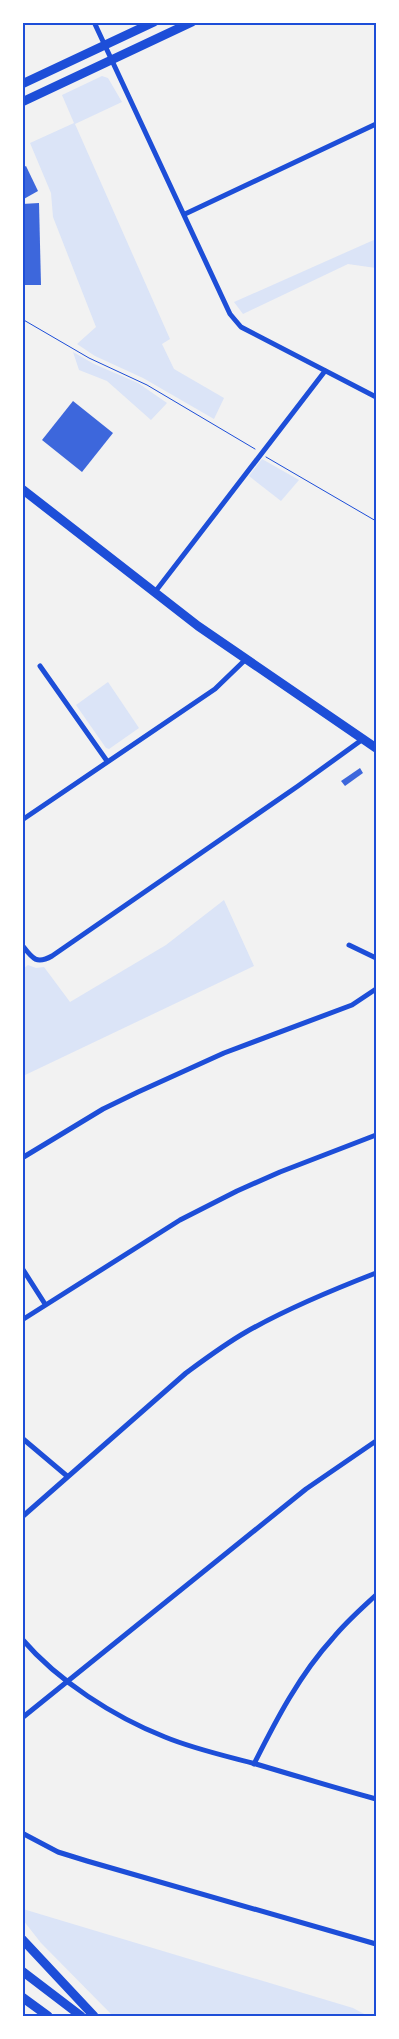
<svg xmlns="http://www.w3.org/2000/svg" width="399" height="2039" font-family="'Space Grotesk',sans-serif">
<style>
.green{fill:#dbe4f7}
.building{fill:#3d67dc}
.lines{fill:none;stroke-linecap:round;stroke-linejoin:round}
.path{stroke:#1d4ed8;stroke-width:1}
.minor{stroke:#1d4ed8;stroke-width:5}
.primary{stroke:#1d4ed8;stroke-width:9}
.trunk{stroke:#1d4ed8;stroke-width:9}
.neatline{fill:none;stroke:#1d4ed8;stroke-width:2}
</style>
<rect width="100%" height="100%" fill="#f2f2f2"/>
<g class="green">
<polygon points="102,76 108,78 122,102 75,124 170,339 162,344 174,369 224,398 214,419 143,378 95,356 77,344 96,327 53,217 51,193 30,143 74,123 62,95"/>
<polygon points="376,239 376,268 348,264 243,314 234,302"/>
<polygon points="73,352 94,364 138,383 167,403 151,420 107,381 79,370"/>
<polygon points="262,459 299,480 281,501 249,476"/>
<polygon points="108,682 139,728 109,749 106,748 76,705"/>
<polygon points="224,900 254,966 23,1076 23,969 28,965 36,968 44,967 70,1002 166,945"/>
<polygon points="23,1909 353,2008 368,2016 113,2016 41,1943 23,1920"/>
</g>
<g class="building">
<polygon points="26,166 38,191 22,200 22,168"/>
<polygon points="39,203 41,285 22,285 22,204"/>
<polygon points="73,401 113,433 82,472 42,440"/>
<polygon points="360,768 363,773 345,786 341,781"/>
</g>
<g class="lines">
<g class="path">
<polyline points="22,319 89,358 147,385 255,449"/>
<polyline points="266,457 376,521"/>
</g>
<g class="minor">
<polyline points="94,22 230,314 241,327 376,397"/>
<polyline points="185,214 376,124"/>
<polyline points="155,592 325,371"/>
<polyline points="40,666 107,761"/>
<polyline points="22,820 215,689 245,660"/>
<path d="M 22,945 C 32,958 36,965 52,956 L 298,786 L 363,739"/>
<polyline points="349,945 376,958"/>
<polyline points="22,1158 103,1109 138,1092 224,1053 352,1005 376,989"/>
<polyline points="22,1268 45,1304"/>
<polyline points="22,1320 180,1220 237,1191 280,1172 376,1135"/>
<polyline points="22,1438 67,1476"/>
<path d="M 22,1517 L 186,1373 C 205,1359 225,1344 246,1332 C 288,1308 332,1290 376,1273"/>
<path d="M 22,1639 C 58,1681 114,1717 165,1737 C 194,1749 226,1756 256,1764 C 296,1776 336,1788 376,1799"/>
<polyline points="22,1718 306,1489 376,1441"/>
<path d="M 254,1764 C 276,1720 300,1674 333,1638 C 346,1622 361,1609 376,1595"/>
<polyline points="22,1833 58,1852 87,1861 376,1944"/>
</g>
<g class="primary">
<polyline points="22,84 154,22"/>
<polyline points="22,102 192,22"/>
<polyline points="22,489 198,626 376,748"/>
<polyline points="22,1939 94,2016"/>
</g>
<g class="trunk">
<polyline points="22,1971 81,2016"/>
<polyline points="22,1997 48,2016"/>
</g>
</g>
<rect width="399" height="2039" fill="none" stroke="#ffffff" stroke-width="48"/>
<rect x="24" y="24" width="351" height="1991" class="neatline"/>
</svg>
